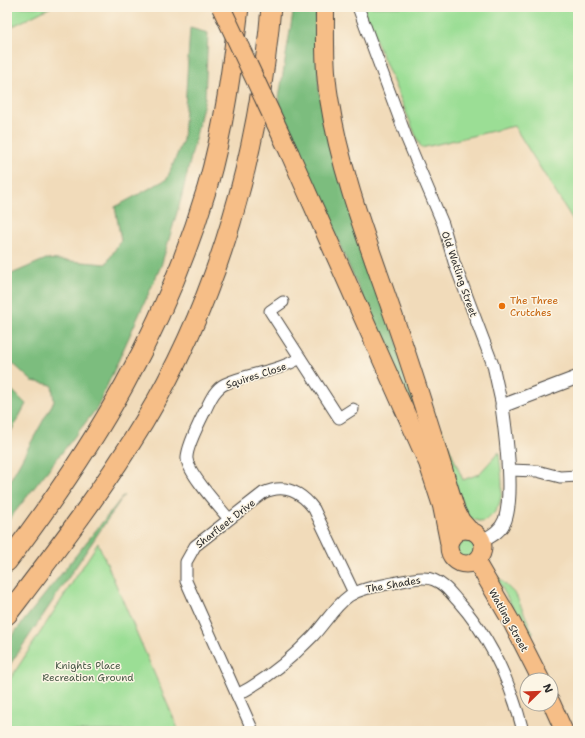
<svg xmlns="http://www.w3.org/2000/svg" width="585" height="738" font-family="'Shantell Sans',sans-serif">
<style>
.green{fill:#9bde95;stroke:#638460}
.forest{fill:#7cbd7e;stroke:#547454}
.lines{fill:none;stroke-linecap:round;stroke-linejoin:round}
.minor-casing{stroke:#494540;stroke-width:13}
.tertiary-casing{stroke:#494540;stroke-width:15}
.primary-casing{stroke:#494540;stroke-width:19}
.trunk-casing{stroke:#494540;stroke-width:20}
.motorway-casing{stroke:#494540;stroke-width:21}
.minor{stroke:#fff;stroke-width:11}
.tertiary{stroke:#fff;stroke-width:13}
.primary{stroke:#f6be87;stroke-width:17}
.trunk{stroke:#f6be87;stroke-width:18}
.motorway{stroke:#f6be87;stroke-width:19}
.trunk-bridge-casing{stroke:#494540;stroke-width:20;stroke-linecap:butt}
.trunk-bridge{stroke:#f6be87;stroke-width:18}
.food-dot{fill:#e8710a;stroke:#fcf5e5;stroke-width:1.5}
.labels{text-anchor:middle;stroke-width:3;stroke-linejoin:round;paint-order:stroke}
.street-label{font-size:10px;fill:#2b2b2b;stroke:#fcf5e5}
.food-label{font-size:10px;fill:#c56008;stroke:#fcf5e5;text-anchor:start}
.park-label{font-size:10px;fill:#475846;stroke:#fcf5e5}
</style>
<rect width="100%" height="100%" fill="#fcf5e5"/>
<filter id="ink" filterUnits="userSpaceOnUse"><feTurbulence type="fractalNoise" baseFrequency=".025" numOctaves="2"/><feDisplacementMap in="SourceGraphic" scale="8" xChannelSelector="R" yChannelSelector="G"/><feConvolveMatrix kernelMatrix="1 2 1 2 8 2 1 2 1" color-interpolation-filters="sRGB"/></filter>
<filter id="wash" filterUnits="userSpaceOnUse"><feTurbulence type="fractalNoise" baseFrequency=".012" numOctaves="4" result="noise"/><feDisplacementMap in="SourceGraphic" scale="16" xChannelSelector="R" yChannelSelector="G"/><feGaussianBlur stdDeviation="0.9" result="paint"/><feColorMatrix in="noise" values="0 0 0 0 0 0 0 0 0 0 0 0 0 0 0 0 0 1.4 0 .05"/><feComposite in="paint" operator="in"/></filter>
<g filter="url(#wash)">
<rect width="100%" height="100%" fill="#f1dbba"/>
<g class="green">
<polygon points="7,7 51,7 7,29"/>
<polygon points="362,7 578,7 578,228 514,126 421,148"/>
<path d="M 441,428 L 463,480 L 479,474 L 499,452 C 501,477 510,509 482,522 L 468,518 L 454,482 Z"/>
<circle cx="466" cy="550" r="9"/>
<polygon points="98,543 179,731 7,731 7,684"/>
<polygon points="497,576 516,595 533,633 527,634 496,577"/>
</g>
<g class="forest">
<polygon points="294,7 316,7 319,92 435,463 278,104"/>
<polygon points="190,28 208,33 205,98 181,199 161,266 97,408 7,522 7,486 54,401 52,385 32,381 7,358 7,276 46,259 106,264 121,240 115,207 167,179 183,140"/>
<polygon points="7,385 26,404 7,439"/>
<polygon points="124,495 7,669 7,642"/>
</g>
</g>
<g filter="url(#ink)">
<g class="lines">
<g class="minor-casing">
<g id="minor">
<polyline points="358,7 407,139 443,224 454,262 493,365 502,406"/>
<polyline points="283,302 270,311 339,418 353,409"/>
<polyline points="509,470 537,471 560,477 578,476"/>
<path d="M 229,519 C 219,507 188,473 187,459 C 186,449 199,423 204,413 C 209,403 214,389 225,384 C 249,373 277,372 300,358"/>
<path d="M 237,695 C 266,680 290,660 313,636 C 325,623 335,606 349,596 C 362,588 378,586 393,583 C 405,581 422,575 434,580 C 444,584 450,592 457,600 C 490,637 511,683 523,731"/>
<path d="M 253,731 L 186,581 L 186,562 L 195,546 L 263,493 C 285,483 301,492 314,509 L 354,593"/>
</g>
</g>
<g class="tertiary-casing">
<path id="tertiary" d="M 482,541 C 491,536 501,531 505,520 C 514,494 506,435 502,406 L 578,377"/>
</g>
<g class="primary-casing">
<g id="primary">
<circle cx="466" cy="547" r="17"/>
<polyline points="476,561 512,623 541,680"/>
<polyline points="551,702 564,731"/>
</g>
</g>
<g class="trunk-casing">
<g id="trunk">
<path d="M 325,7 C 325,37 324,68 329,98 C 341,177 372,253 398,329 C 419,389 437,450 456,511 L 461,521 L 469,530"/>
<polyline points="290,154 428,463 442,506 449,541"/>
</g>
</g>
<g class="motorway-casing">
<g id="motorway">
<path d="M 7,562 C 96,445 165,330 207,188 C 224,129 232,68 239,7"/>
<path d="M 7,615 C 55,552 103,490 144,422 C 219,297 259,152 271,7"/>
</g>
</g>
<use href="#minor" class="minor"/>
<use href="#tertiary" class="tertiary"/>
<use href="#primary" class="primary"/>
<use href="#trunk" class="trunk"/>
<use href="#motorway" class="motorway"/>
<g class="trunk-bridge-casing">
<polyline id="trunk-bridge" points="221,7 290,154"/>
</g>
<use href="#trunk-bridge" class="trunk-bridge"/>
</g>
</g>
<circle class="food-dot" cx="502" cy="306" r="4"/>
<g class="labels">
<g class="street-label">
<text transform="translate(460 274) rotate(71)" y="4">Old Watling Street</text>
<text transform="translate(256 375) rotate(-18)" y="4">Squires Close</text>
<text transform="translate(225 523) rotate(-38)" y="4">Sharfleet Drive</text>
<text transform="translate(393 584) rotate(-10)" y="4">The Shades</text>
<text transform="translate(509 620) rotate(61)" y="4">Watling Street</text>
</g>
<g class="food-label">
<text x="510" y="304">The Three<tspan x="510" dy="12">Crutches</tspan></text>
</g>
<g class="park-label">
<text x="88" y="669">Knights Place<tspan x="88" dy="12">Recreation Ground</tspan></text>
</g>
</g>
<rect width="585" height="738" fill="none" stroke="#fcf5e5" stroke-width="24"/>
<g transform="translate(539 692) rotate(67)"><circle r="19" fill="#fcf5e5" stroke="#a8a49b"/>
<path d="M0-3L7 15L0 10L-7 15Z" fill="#c8321e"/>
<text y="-6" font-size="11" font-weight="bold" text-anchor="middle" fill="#2b2b2b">N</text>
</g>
</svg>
